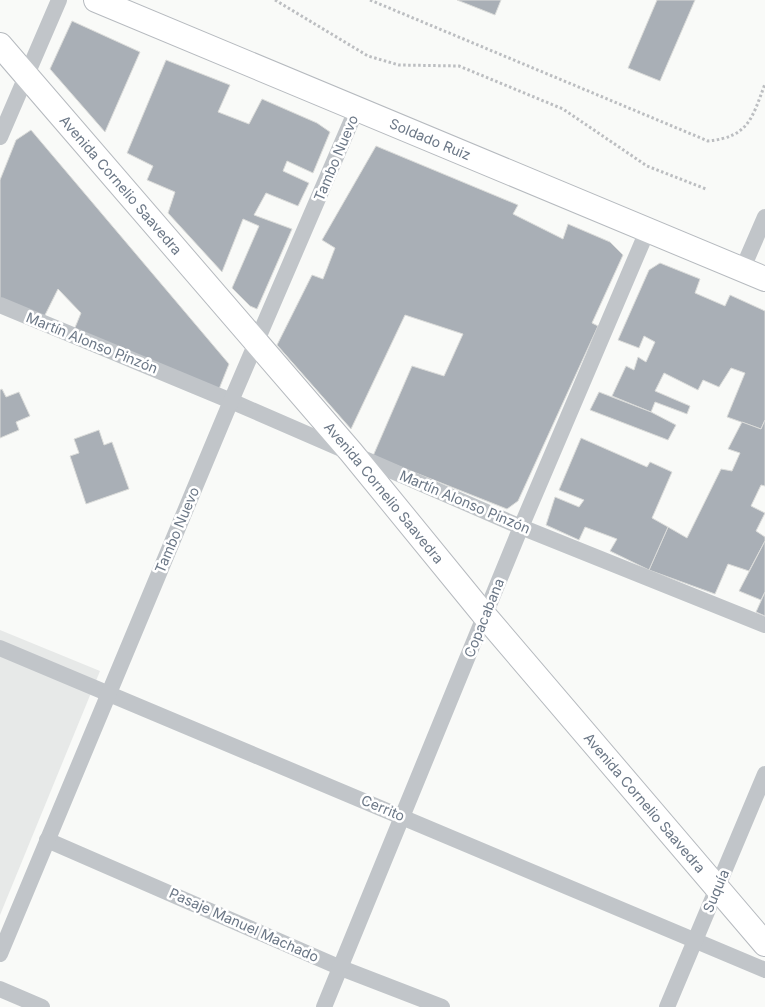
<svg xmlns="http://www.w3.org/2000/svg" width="765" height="1007" font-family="Inter,sans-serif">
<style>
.built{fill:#e7e9e8}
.building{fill:#a9afb6;stroke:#dbdcda}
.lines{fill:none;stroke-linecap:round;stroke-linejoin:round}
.secondary-casing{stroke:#b6babf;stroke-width:26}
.path{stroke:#bcbec1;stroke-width:3;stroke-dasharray:2.5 2.5;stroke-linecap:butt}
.minor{stroke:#c1c5c9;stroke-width:16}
.secondary{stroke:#fff;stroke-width:24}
.labels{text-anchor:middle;stroke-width:5;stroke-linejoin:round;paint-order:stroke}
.street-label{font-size:14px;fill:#6b7786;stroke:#fff}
</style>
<rect width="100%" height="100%" fill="#f9faf8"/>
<polygon class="built" points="0,630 100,671 0,915"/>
<g class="building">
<polygon points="457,0 501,0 495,15"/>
<polygon points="657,0 695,0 660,81 628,68"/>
<polygon points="72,21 140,52 105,132 50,69"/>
<polygon points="166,60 230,85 218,112 249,124 262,99 317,123 330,132 313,173 287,161 283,171 309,183 298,206 266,193 254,215 292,229 257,309 250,306 232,288 259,226 243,219 222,272 168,213 175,192 147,180 153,166 127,153"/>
<polygon points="31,130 229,364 219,389 74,330 81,313 58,289 43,319 0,300 0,180 16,140"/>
<polygon points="376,146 518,205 513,214 563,239 568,224 610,242 623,255 592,323 598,326 518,501 507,509 373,456 412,366 444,376 463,334 405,315 351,429 277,345 312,275 323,279 335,248 322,240"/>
<polygon points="660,263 700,279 695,293 725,306 730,295 765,311 765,420 761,429 727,417 745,373 731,368 719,387 703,380 698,390 664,373 655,391 690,406 687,414 655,402 651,412 612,396 626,366 634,370 638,357 646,362 655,342 644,336 639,348 618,340 649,270"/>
<polygon points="2,389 6,397 19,392 30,416 16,422 19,430 0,438 0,390"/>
<polygon points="599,392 651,412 676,425 668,440 590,410"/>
<polygon points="765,420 765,486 761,485 751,506 765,513 756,531 765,537 765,541 749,571 728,564 715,594 649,570 668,527 687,538 721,469 732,471 740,453 728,449 742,422 761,429"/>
<polygon points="99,430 104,445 112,442 129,489 86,504 70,456 79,453 74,439"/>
<polygon points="581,438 647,467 650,462 672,472 652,518 668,527 649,570 610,551 617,539 585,527 579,540 546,525 555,497 579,507 584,500 559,490"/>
<polygon points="765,541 765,592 761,600 739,591"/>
<polygon points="765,592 765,616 756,612"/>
</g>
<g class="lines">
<g class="secondary-casing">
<g id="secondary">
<path id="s1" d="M 96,0 L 765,279"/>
<path id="s2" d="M 0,45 L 351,452 L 485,616 L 765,944"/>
</g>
</g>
<g class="path">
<polyline points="275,0 368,56 399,65 459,66 563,109 647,166 706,189"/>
<path d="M 370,0 L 708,141 C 749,137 752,118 765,84"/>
</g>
<g class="minor">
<polyline points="0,137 59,0"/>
<polyline points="742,270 765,217"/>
<polyline points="0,305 231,401 521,527 765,625"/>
<polyline points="0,648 765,970"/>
<polyline points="47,840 341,968 442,1007"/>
<polyline points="0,954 231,401 357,108"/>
<polyline points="0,989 42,1007"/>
<polyline points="324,1007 521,527 648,229"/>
<polyline points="667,1007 765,774"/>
</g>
<use href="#secondary" class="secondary"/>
</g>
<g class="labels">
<g class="street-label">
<text dy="5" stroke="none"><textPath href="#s1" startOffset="362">Soldado Ruiz</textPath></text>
<text transform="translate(336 158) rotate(-67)" y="5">Tambo Nuevo</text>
<text dy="5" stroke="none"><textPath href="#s2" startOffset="185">Avenida Cornelio Saavedra</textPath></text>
<text transform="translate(92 343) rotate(22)" y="5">Martín Alonso Pinzón</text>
<text dy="5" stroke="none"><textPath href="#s2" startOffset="590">Avenida Cornelio Saavedra</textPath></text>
<text transform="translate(465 502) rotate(23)" y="5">Martín Alonso Pinzón</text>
<text transform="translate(177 530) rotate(-67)" y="5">Tambo Nuevo</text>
<text transform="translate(484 618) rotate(-68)" y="5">Copacabana</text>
<text dy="5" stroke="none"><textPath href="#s2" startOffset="995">Avenida Cornelio Saavedra</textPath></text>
<text transform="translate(383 808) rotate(23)" y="5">Cerrito</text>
<text transform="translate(716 891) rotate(-67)" y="5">Suquía</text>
<text transform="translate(244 925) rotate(24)" y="5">Pasaje Manuel Machado</text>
</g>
</g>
</svg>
